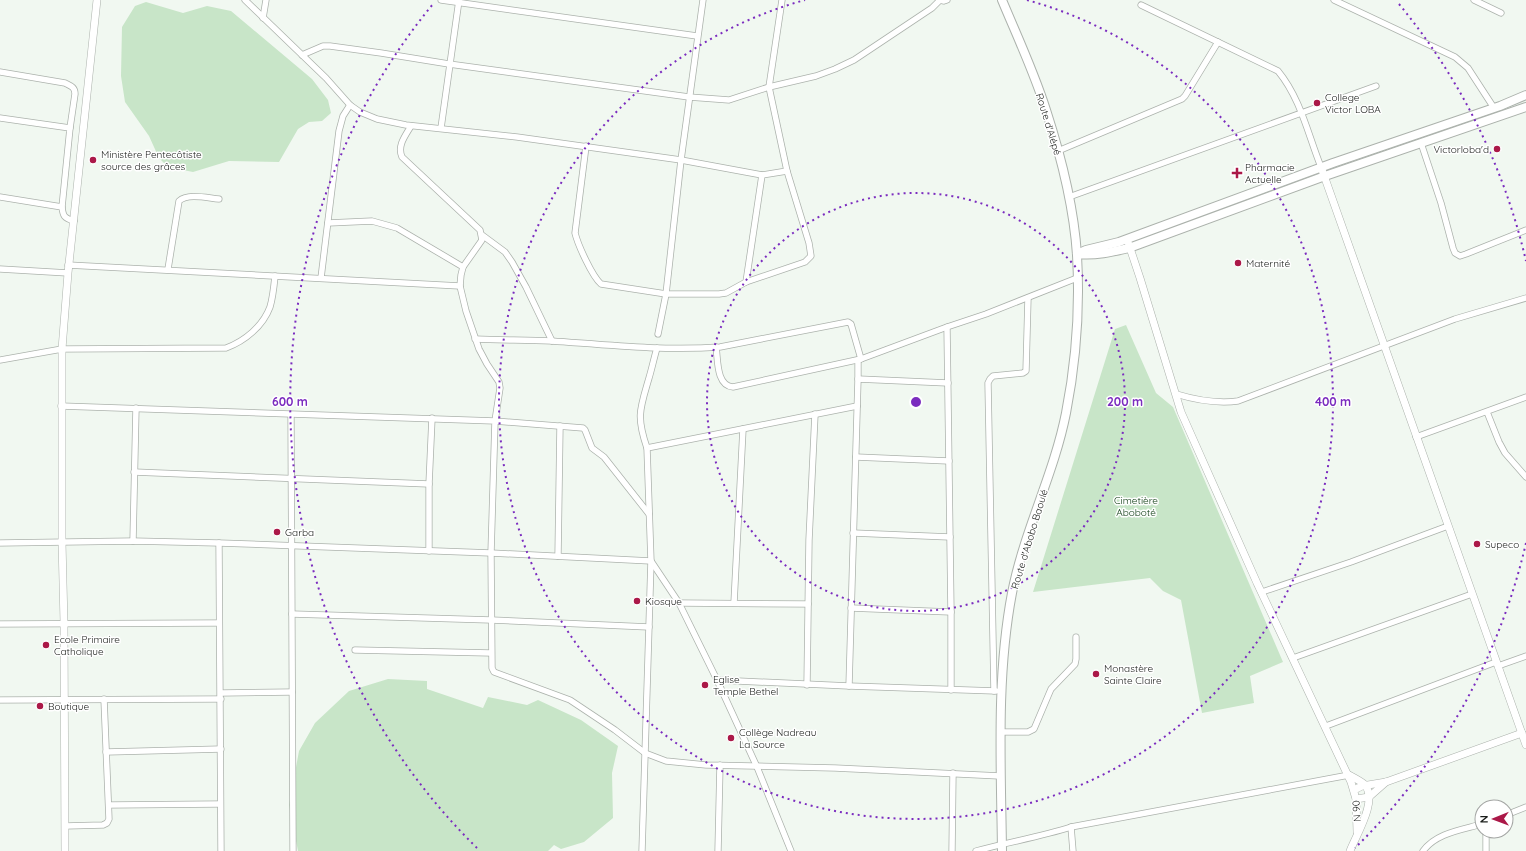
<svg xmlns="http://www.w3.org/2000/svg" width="1526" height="851" font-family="Quicksand,sans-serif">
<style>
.green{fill:#c8e5c8}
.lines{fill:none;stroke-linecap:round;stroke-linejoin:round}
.minor-casing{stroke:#acb2ac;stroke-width:7}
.tertiary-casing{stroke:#acb2ac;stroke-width:8}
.secondary-casing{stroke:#acb2ac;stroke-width:10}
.minor{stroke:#fff;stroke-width:5.5}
.tertiary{stroke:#fff;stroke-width:7}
.secondary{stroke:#fff;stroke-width:8}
.ring{fill:none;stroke:#7b2cbf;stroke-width:2;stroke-dasharray:2 4}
.poi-dot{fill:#ab1848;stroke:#fff;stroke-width:1.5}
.labels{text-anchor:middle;stroke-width:3;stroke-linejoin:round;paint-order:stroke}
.poi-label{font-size:10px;fill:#1a1d1a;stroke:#fff;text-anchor:start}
.street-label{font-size:10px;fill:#1a1d1a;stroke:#fff}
.park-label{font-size:10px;fill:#05350a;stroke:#fff}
.centre{fill:#7b2cbf;stroke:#fff;stroke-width:2}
.ring-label{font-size:12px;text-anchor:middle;font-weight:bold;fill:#7b2cbf;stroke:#fff;stroke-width:3;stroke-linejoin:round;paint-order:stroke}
</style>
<rect width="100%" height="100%" fill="#f1f8f1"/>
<g class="green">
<polygon points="146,2 183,13 207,6 231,11 312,79 328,100 331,113 322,121 309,122 298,129 279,162 229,161 193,172 168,167 159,158 149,136 125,102 121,76 122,27 135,6"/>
<polygon points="1126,325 1156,393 1173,407 1283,662 1250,676 1254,703 1202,713 1181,600 1163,591 1150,578 1033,592 1115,329"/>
<polygon points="388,679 427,681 427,689 483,708 488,697 527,705 538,700 581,720 618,746 612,773 613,818 584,842 561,849 554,845 548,851 298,851 289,805 299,751 315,723 349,691"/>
</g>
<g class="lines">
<g class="minor-casing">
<g id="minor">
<polyline points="245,0 326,78 350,105 360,112 377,119 406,125 517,137 681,160 762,175"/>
<polyline points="441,0 697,36"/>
<polyline points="1334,0 1455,57 1468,68 1494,108"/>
<polyline points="1474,0 1501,13"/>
<path d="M 1141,5 L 1278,71 C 1301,99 1308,135 1321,167"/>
<polyline points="263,18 266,0"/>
<polyline points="302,55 323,46 330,46 381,53 449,64 689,97 729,100 769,87 816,76 835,69 854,60 932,8 940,0 944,1 947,0"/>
<path d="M 0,72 L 65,83 C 71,86 75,87 75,94 L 70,128"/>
<polyline points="0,118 70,128 62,207"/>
<path d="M 411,126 C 405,136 397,146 402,157 L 480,230 L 482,240 L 463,267 L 461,275 L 460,286 L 466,311 L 479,349 L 487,364 L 499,382 L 500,388 L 495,421 L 583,428 L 585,430 L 592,448 L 604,457 L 649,514"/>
<polyline points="441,128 459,0"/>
<polyline points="1421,143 1441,203 1453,248 1455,253 1460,256 1466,254 1526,230"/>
<path d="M 586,146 L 575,233 C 578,245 592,276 601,284 L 666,294 L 719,294 L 726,293 L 746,282 L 762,175 L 787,171 L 769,87 L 782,0"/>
<polyline points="1058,151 1182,99 1185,96 1218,42"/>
<path d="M 0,197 L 62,207 C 63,216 64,218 74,221"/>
<polyline points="1069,197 1376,86"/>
<polyline points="328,223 372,221 397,228 463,267"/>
<polyline points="482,235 505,252 512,262 526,287 552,341"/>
<polyline points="68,265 460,286"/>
<polyline points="0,269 68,273"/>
<path d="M 168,269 L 179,201 C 188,193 207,198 219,199"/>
<polyline points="321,278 339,131 343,116 350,105"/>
<polyline points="746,282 805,262 811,256 809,243 787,171"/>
<polyline points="658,334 666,294 681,160 703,0"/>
<path d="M 475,339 C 501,340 527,340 552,341 C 608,345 664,351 720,347 L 848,322 L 851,324 L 861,359"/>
<path d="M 716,347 C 718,359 716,386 733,387 L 861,359 L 947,327"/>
<path d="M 0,360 L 62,349 L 226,348 C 245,341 263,326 270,307 C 273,297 274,286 275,276"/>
<polyline points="858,379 858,360"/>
<path d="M 1176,394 C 1196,400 1217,404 1238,401 L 1455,319 L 1526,298"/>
<polyline points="61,406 495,421 491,553 492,668 494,672 570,700 615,730 645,753 666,761 706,765 835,768 1000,776"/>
<polyline points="1487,412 1499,442 1505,453 1526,477"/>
<polyline points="291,415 293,851"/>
<polyline points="1416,437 1526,397"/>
<polyline points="647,448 857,406"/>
<polyline points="856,457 949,461"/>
<polyline points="134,472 429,484"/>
<polyline points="853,533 950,537"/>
<polyline points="133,541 136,408"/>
<polyline points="0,543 133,541 219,543 491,553 651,561 679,603 717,680 757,767 791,851"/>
<polyline points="219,543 221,851"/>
<polyline points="429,551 429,484 432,418"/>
<polyline points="558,556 560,426"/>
<polyline points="1262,592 1351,562 1448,526"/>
<polyline points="679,603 808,604"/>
<polyline points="734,603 743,429"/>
<polyline points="851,608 951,612"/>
<polyline points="292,614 491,620 649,627"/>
<polyline points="0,624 219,623"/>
<polyline points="355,650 491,653"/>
<polyline points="1293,658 1472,594"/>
<polyline points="1498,666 1526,656"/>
<polyline points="717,680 849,686 996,691"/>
<polyline points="807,685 809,540 815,414"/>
<polyline points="849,686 858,379 948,383"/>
<polyline points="951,690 951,612 947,327 986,314 1077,278"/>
<polyline points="994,691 988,383 990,379 993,376 1023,373 1026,371 1028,298"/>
<polyline points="221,693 292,692"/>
<polyline points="0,700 221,699"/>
<polyline points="1326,726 1496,662"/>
<polyline points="1001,732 1028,732 1034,729 1051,689 1075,664 1076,659 1076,637"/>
<polyline points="106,752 221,749"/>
<polyline points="109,805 220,804"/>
<polyline points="1506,815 1526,807"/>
<polyline points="65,826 103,825 107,823 109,819 104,699"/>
<polyline points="1071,827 1073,851"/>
<path d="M 642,851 L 651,561 L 647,448 C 636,416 640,409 649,378 C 652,368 654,358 657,348"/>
<polyline points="718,851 720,765"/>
<polyline points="952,851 953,773"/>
<path d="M 976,851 C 1008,842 1040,837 1071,827 L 1349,775"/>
<path d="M 1423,851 C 1436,833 1461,830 1482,824"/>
<polyline points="1486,851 1486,831"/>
</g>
</g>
<g class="tertiary-casing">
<g id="tertiary">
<polyline points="1321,167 1526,745"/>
<polyline points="1128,242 1140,278 1181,412 1257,583 1351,782 1356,799 1357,832"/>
<path d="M 1349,775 C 1354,778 1361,781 1365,785 C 1378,801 1356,835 1350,851"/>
<polyline points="1354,790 1362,786 1386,782 1522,733"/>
<polyline points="1356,799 1369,797 1386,782"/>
<polyline points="65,851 64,623 62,542 62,349 68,273 97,0"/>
</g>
</g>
<g class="secondary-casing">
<g id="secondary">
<path d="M 1002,0 C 1017,36 1034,72 1046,110 C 1060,153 1074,209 1077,255 C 1080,307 1076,362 1066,413 C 1054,474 1024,531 1012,593 C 996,677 1001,766 1002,851"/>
<polyline points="1077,254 1086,250 1119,242 1333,163 1500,106 1526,95"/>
<path d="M 1077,254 C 1095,256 1112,252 1129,248 L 1325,176 L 1526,107"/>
</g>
</g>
<use href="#minor" class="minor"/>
<use href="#tertiary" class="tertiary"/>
<use href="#secondary" class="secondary"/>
</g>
<g class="ring">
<circle cx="916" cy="402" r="209"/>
<path d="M1027 0A417 417 0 1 1 805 0"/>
<path d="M1526 543A626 626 0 0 1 1355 848M477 848A626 626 0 0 1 433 4M1399 4A626 626 0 0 1 1526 261"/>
</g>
<g class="poi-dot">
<circle cx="1317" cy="103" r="4"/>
<circle cx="1497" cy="149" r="4"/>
<circle cx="93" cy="160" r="4"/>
<path d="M1235 167h4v4h4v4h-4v4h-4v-4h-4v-4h4z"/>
<circle cx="1238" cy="263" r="4"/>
<circle cx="277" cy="532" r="4"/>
<circle cx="1477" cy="544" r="4"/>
<circle cx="637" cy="601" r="4"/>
<circle cx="46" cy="645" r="4"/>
<circle cx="1096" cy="674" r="4"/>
<circle cx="705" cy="685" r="4"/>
<circle cx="40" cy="706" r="4"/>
<circle cx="731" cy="738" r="4"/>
</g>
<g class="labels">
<g class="poi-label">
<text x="1325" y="101">College<tspan x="1325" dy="12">Victor LOBA</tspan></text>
<text x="1489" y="153" text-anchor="end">Victorloba'd</text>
<text x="101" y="158">Ministère Pentecôtiste<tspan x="101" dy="12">source des grâces</tspan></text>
<text x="1245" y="171">Pharmacie<tspan x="1245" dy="12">Actuelle</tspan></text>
<text x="1246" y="267">Maternité</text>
<text x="285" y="536">Garba</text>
<text x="1485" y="548">Supeco</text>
<text x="645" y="605">Kiosque</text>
<text x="54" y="643">Ecole Primaire<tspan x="54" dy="12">Catholique</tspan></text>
<text x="1104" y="672">Monastère<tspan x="1104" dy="12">Sainte Claire</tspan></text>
<text x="713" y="683">Eglise<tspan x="713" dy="12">Temple Bethel</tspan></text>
<text x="48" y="710">Boutique</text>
<text x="739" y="736">Collège Nadreau<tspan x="739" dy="12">La Source</tspan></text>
</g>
<g class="street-label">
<text transform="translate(1049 124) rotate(73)" y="4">Route d'Alépé</text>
<text transform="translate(1029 539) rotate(-73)" y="4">Route d'Abobo Baoulé</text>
<text transform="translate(1356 811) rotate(-94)" y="4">N 90</text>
</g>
<g class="park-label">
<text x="1136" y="504">Cimetière<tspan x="1136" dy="12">Aboboté</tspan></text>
</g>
</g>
<circle cx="916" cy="402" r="6" class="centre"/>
<g class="ring-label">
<text x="1125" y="406">200 m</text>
<text x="1333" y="406">400 m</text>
<text x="290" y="406">600 m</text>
</g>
<g transform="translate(1494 819) rotate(269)"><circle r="19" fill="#ffffff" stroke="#a3a5a3"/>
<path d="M0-3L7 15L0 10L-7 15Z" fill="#ab1848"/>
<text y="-6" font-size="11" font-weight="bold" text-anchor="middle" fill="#1a1d1a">N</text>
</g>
</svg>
